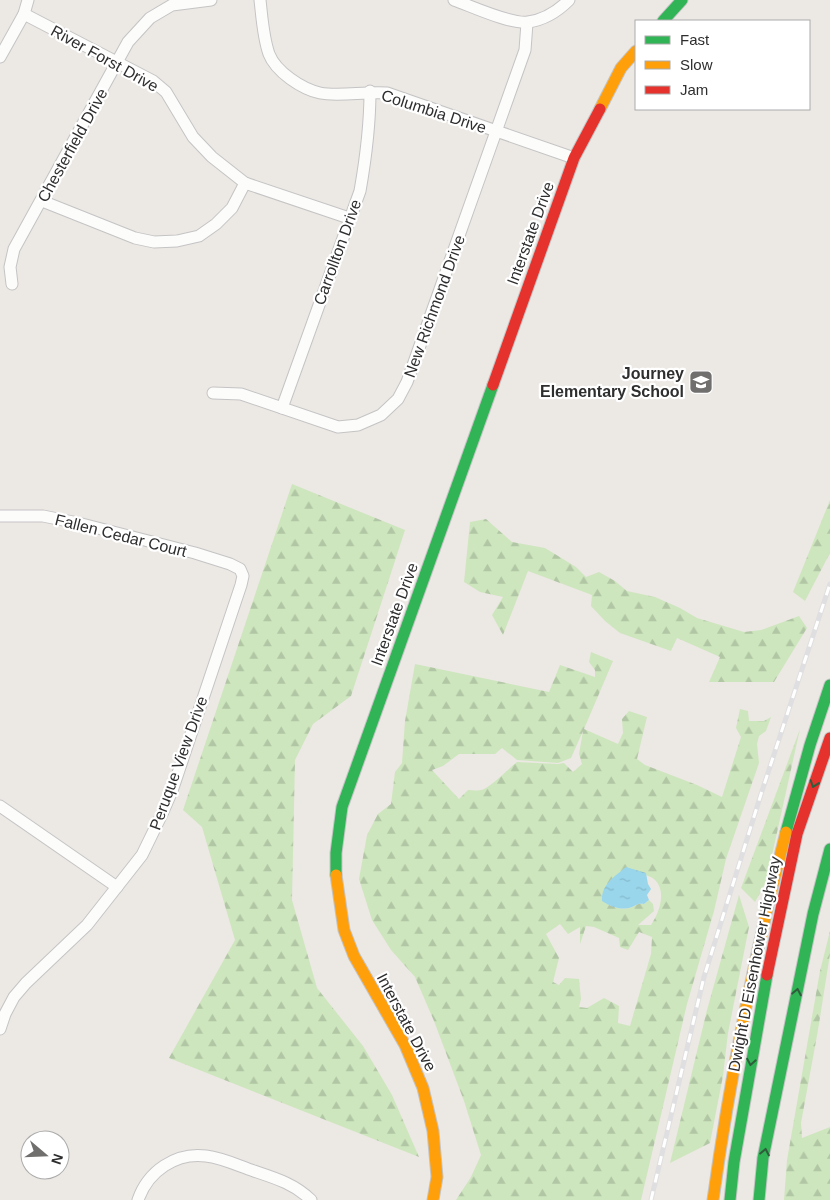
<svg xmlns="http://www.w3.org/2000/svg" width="830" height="1200" font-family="Helvetica,sans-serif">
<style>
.forest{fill:url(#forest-firs);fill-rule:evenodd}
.water{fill:url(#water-ripples)}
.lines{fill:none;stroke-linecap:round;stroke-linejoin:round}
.street-casing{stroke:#c5c4c5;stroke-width:13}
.fast-casing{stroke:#c5c4c5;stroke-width:13}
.slow-casing{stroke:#c5c4c5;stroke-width:13}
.jam-casing{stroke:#c5c4c5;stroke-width:13}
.street{stroke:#fcfcfb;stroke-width:11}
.fast{stroke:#30b455;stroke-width:11}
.slow{stroke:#ff9f0a;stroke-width:11}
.jam{stroke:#e5322d;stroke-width:11}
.rail-casing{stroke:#dfdfe1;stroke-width:5}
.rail{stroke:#fff;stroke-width:3;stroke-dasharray:9;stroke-linecap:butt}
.oneway{stroke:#2f5d3c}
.labels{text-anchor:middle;stroke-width:4.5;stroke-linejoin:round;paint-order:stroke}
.street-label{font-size:16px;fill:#2e2e2e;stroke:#fff}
.poi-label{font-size:16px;font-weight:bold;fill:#2e2e2e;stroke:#fff;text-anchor:end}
</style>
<defs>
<pattern id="forest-firs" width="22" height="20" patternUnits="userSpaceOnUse" patternTransform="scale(1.25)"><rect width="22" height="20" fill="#cee6be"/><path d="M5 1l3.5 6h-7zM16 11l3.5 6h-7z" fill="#b1c6a4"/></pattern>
<pattern id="water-ripples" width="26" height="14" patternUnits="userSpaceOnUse" patternTransform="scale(1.25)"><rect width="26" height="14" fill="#99d6ec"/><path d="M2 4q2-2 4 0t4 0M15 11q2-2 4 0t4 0" fill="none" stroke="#84b8cb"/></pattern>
</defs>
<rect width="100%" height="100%" fill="#ece8e4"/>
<g class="forest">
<polygon points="292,484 405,530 351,696 313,724 295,760 292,900 317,988 363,1046 392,1095 419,1157 169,1058 235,940 202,827 183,810"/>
<polygon points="830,500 830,553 805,601 793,592"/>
<polygon points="486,519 512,542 545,548 576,567 586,577 599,572 615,581 627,591 655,597 680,608 697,618 744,632 761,630 799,616 807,628 774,682 709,682 720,657 677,638 671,651 620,633 605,621 591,606 592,595 528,571 503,635 492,615 503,597 480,592 464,582 470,522"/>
<path d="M 591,652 L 613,661 L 584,729 L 618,744 L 623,733 L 622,719 L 629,711 L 647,717 L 637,759 L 645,765 L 697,785 L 722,797 L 741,737 L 736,728 L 740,709 L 748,711 L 749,721 L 764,721 L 771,717 L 766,731 L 759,736 L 757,744 L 759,763 L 726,859 L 714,911 L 687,1004 L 641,1200 L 456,1200 L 471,1177 L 481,1155 L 464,1101 L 434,1021 L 415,977 L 391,950 L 372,920 L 359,879 L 367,835 L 378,814 L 391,804 L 395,772 L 402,763 L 405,721 L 415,664 L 549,692 L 560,665 L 595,677 L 595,670 L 589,662 ZM 583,731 L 579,754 L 582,764 L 573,772 L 564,763 L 558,764 L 517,762 C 509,768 489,789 481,790 C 477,791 472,790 468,790 L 459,799 L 432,770 L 443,766 L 459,754 L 495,754 L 502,748 L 517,760 L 558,763 L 571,758 ZM 637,872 C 642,874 651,876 655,880 C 667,892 659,913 651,925 L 638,925 L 654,911 L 653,904 L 649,900 L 644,904 C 638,903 637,905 632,907 C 622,911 611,907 603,901 ZM 560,924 L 568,934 L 580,927 L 580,944 L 586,926 L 594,927 L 619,938 L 620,947 L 628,950 L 639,932 L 652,937 L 651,954 L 630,1026 L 618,1023 L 619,1006 L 604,998 L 587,1008 L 579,1007 L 581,999 L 579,979 L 565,978 L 559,985 L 553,982 L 559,958 L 546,934 Z"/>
<polygon points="800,729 766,882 755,902 741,888"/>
<polygon points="739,895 749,927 728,1033 723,1076 710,1143 670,1163 707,1010"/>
<polygon points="830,931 830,954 818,1030 801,1123 802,1138 830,1127 830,1200 784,1200 787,1160 820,971"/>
</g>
<path class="water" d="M 626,867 L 646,873 L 648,884 L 651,889 L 647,895 L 649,900 L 644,904 C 638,903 637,905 632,907 C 622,911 611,907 602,901 C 601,885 614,877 626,867 Z"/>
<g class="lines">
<g class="street-casing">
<g id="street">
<path d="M 260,0 C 262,17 263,37 269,54 C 276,72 302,89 320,93 C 339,97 366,91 387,93 L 574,158"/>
<path d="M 454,0 C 471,6 512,25 528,22 C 543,20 558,11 569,0"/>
<polyline points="24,14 153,81 166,92 193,137 212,157 245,183 349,218"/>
<polyline points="0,57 24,14 28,0"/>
<polyline points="42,201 135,238 154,242 177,241 199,236 216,224 232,208 245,183"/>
<polyline points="12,284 10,267 14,249 128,42 150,18 172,5 211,0"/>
<polyline points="213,393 241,394 338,427 358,425 381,415 398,399 407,382 525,50 527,23"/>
<path d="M 282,408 L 360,191 C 366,157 370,126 370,91"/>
<polyline points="0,516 43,516 78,523 195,553 230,564 240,569 243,576 241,585 172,791 162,814 142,855 87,925 26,983 14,997 5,1014 0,1029"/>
<polyline points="0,806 117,887"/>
<path d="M 138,1200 C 148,1171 176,1152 206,1156 C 223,1158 239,1166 254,1171 C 275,1178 295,1184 311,1200"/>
</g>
</g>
<g class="fast-casing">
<g id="fast">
<polyline points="663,21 682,0"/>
<polyline points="786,832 810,745 830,685"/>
<polyline points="336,875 336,853 342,807 493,385"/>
<polyline points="730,1200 734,1162 767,975"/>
<polyline points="759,1200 763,1158 813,914 830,849"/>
</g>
</g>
<g class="slow-casing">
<g id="slow">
<polyline points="600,109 621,68 636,51"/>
<polyline points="336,875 344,930 354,956 405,1045 423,1088 433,1131 437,1177 433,1200"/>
<path d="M 713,1200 C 730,1076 755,953 786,832"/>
</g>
</g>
<g class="jam-casing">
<g id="jam">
<polyline points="493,385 574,158 600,109"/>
<polyline points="767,975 797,834 830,738"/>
</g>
</g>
<use href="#street" class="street"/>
<use href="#fast" class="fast"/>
<use href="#slow" class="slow"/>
<use href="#jam" class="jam"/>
<g class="rail-casing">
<polyline id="rail" points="651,1200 704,977 762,791 830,584"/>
</g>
<use href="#rail" class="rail"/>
</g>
<defs><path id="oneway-chevron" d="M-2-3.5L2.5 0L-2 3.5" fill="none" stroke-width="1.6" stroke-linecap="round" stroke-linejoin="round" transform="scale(1.25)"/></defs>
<g class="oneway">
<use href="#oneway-chevron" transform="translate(814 784) rotate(109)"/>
<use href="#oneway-chevron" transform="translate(797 992) rotate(-79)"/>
<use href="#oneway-chevron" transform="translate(751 1062) rotate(100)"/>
<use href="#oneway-chevron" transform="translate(765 1152) rotate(-79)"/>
</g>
<defs>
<g id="school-square" transform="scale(1.25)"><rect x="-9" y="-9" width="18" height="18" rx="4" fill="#706f6e" stroke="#fff"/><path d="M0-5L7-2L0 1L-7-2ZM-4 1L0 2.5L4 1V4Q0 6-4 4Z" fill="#fff"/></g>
</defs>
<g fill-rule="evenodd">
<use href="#school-square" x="701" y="382"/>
</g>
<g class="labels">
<g class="street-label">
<text transform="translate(105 58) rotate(29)" y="6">River Forst Drive</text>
<text transform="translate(434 111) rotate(18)" y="6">Columbia Drive</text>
<text transform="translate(72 145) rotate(-61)" y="6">Chesterfield Drive</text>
<text transform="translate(530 233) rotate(-70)" y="6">Interstate Drive</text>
<text transform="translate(337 252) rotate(-70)" y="6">Carrollton Drive</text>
<text transform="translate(434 306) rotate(-70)" y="6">New Richmond Drive</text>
<text transform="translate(121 535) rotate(14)" y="6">Fallen Cedar Court</text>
<text transform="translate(394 614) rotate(-70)" y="6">Interstate Drive</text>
<text transform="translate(178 763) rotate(-70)" y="6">Peruque View Drive</text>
<text transform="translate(754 964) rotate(-79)" y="6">Dwight D Eisenhower Highway</text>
<text transform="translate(407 1022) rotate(62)" y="6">Interstate Drive</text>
</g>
<g class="poi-label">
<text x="684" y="379">Journey<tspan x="684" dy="18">Elementary School</tspan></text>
</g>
</g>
<rect x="635" y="20" width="175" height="90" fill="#ffffff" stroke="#ababab"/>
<rect x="645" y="36" width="25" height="8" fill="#30b455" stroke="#ababab"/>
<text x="680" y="45" font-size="15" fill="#2e2e2e">Fast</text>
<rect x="645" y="61" width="25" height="8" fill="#ff9f0a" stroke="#ababab"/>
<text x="680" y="70" font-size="15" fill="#2e2e2e">Slow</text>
<rect x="645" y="86" width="25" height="8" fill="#e5322d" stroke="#ababab"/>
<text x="680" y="95" font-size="15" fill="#2e2e2e">Jam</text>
<g transform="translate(45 1155) rotate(109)"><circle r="24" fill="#ffffff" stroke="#ababab"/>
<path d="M0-4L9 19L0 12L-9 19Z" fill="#706f6e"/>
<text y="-8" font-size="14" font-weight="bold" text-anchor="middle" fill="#2e2e2e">N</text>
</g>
</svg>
